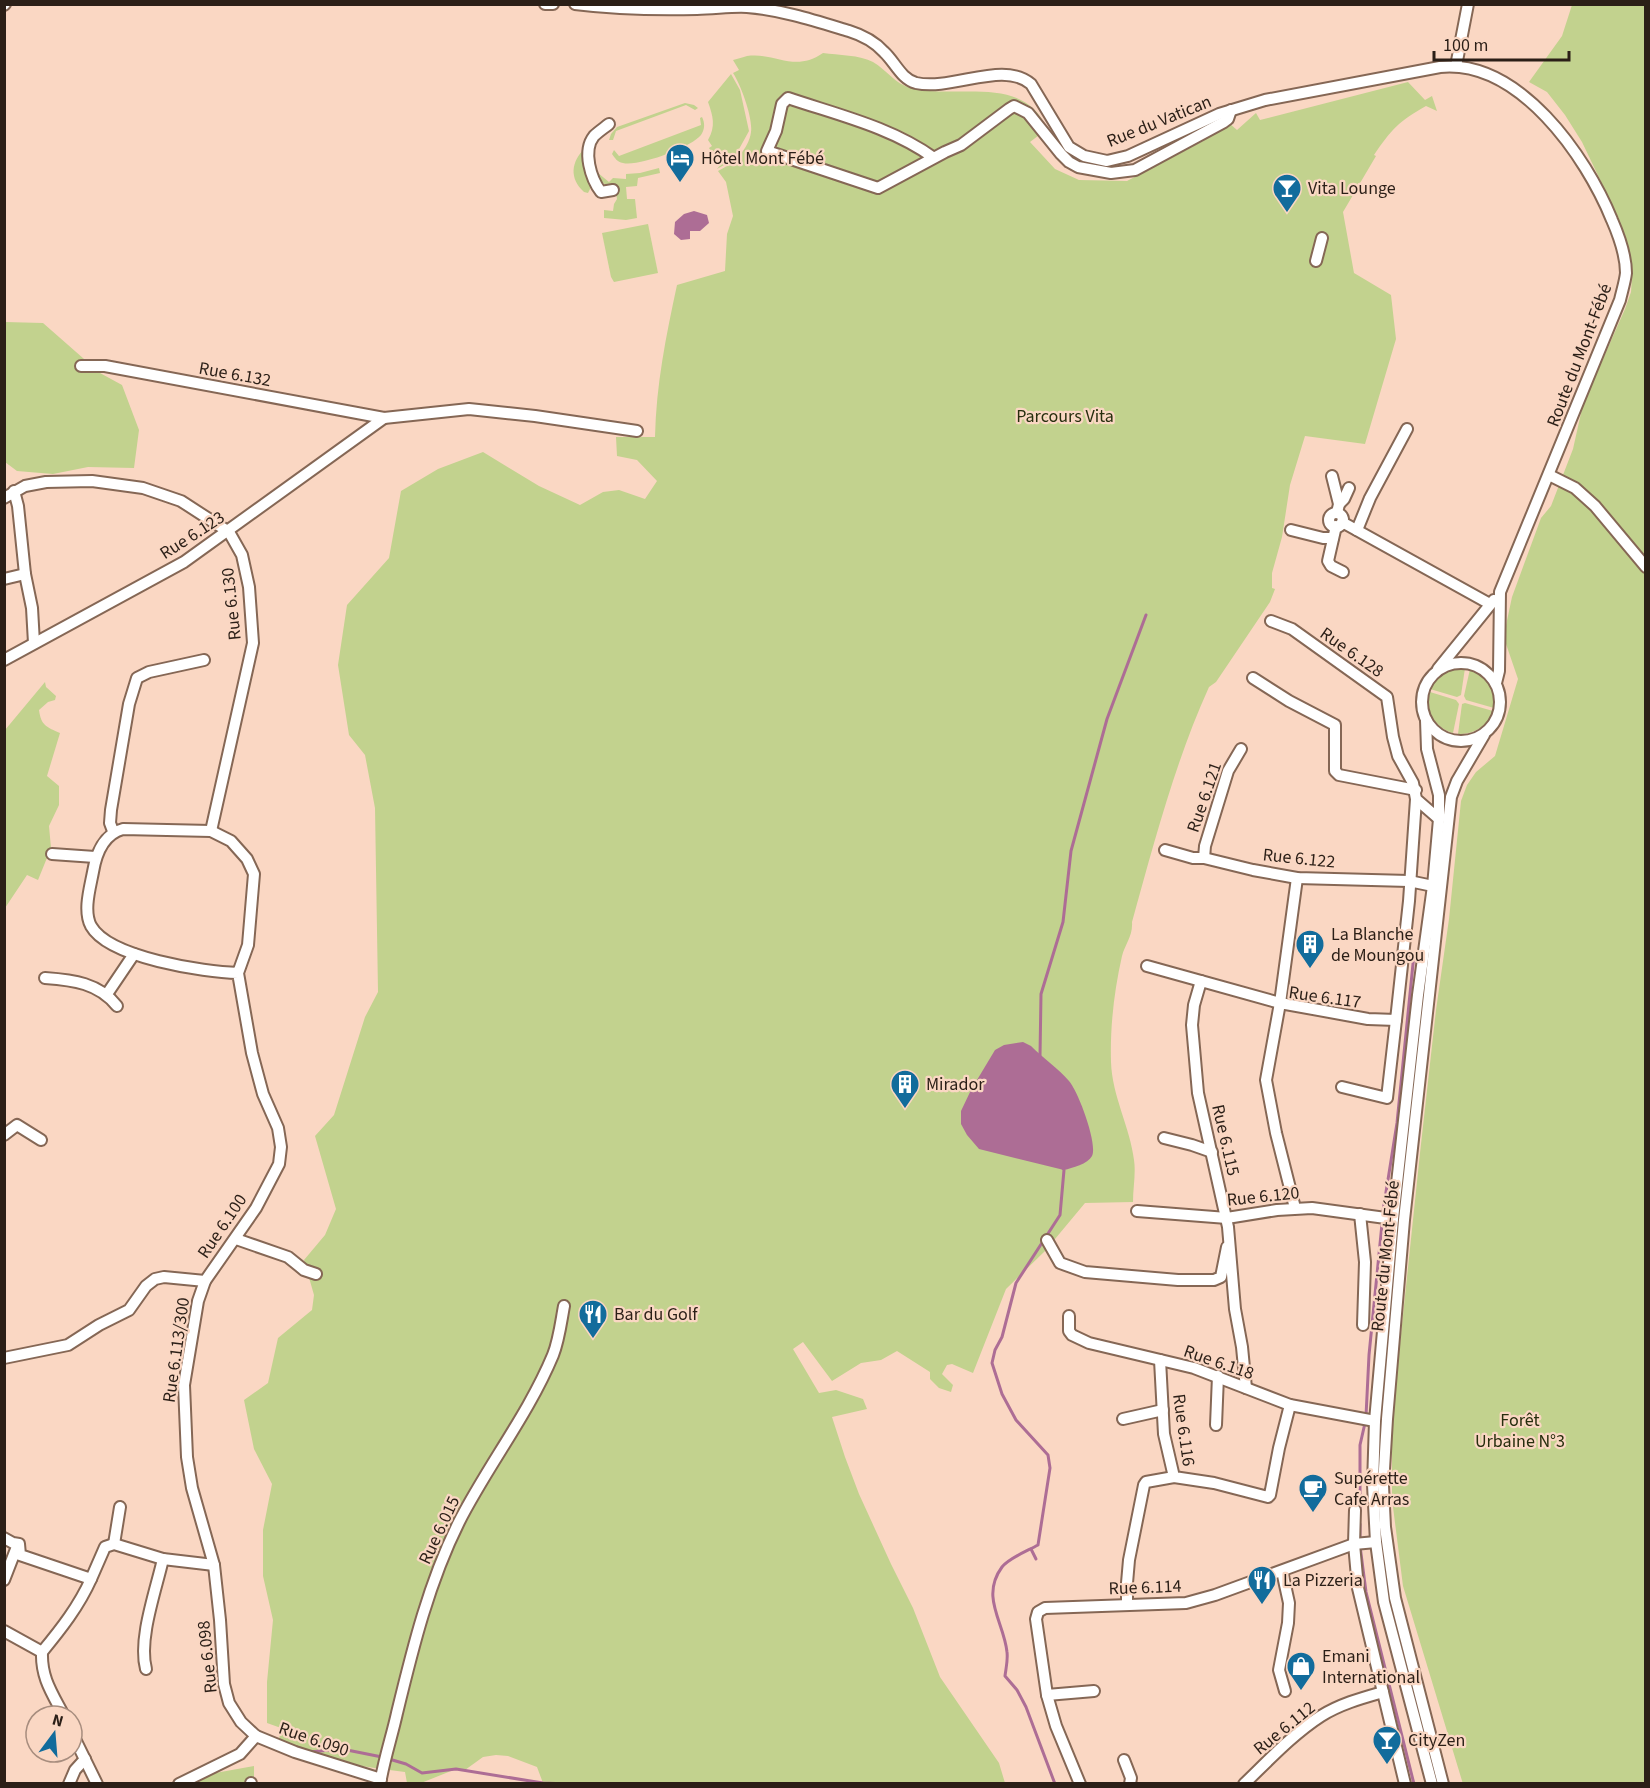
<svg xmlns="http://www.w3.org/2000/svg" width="1650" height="1788" font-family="'Source Sans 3',sans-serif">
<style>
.green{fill:#c2d28e}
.water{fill:#ad6d95}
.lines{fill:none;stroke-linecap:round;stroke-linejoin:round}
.stream{stroke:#ad6d95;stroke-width:3}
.minor-casing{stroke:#856755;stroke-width:14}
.minor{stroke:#fff;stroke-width:10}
.labels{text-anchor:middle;stroke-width:4.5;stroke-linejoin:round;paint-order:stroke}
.street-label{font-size:18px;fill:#2b1f17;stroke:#fad7c3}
.poi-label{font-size:18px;fill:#2b1f17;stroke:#fad7c3;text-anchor:start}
.park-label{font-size:18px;fill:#272e0e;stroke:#fad7c3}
</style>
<rect width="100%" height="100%" fill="#fad7c3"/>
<g class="green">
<polygon points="1572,5 1645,5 1645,1783 1463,1784 1403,1586 1392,1499 1392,1420 1420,1153 1436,1010 1449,919 1461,801 1467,785 1476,772 1495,756 1518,679 1506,644 1505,630 1512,597 1541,518 1551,506 1573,449 1583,404 1625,309 1631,292 1632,276 1626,242 1616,213 1582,142 1565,115 1547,92 1529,82 1562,36"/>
<path d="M 823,53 C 838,55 860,55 873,62 C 887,70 895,84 911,88 C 957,100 1024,73 1047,129 L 1030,142 L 1055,169 L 1079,180 L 1127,181 L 1203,141 L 1229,123 L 1237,130 L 1256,113 L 1260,120 L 1408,82 L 1425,100 L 1432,96 L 1437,111 L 1426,106 C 1399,121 1391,130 1374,155 L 1376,156 L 1343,212 L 1354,273 L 1391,295 L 1396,339 L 1365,444 L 1305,436 L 1290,485 L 1282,537 L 1272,573 L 1272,588 L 1275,589 L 1270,602 L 1216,682 L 1209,687 C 1175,762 1154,843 1132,922 C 1133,936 1125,944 1122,956 C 1114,991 1110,1027 1111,1062 C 1112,1096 1130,1127 1134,1160 C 1136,1173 1133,1188 1133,1202 L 1085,1203 L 1045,1251 L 1006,1289 L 973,1373 L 952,1364 L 947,1365 L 942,1374 L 953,1385 L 951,1392 L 939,1388 L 930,1379 L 930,1372 L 897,1351 L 881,1360 L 861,1363 L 832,1381 L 803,1342 L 793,1349 L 819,1393 L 836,1390 L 863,1399 L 867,1409 L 832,1417 L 845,1457 L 859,1494 L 891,1564 L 913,1608 L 940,1677 L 999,1763 L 1005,1783 L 543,1783 L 537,1767 L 508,1756 L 496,1755 L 483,1757 L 465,1770 L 456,1769 L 421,1783 L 407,1783 L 405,1772 C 365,1767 314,1760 279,1740 L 281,1728 L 267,1723 L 267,1682 L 273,1620 L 263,1576 L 263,1530 L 272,1484 L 254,1449 L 244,1400 L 268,1383 L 278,1338 L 312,1310 L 314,1295 L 304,1260 L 325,1235 L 336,1209 L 315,1136 L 334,1115 L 365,1017 L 378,992 L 375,808 L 365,755 L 349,735 L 338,665 L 347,605 L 389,558 L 401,491 L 438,469 L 483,452 L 539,486 L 580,505 L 603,492 L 619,490 L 645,499 L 657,481 L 637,460 L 617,456 L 616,437 L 655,437 C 656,385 666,336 677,285 L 725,271 L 727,234 L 733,216 L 726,182 L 718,171 C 733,164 749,149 751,132 C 753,118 741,85 733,73 L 739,70 L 733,60 C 738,59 743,57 747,56 C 776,52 794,73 823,53 Z"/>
<path d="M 731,74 L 740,90 L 749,131 L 733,160 L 717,169 L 722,163 L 715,153 L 705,160 L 704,159 L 712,153 L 709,148 L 712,146 L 708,140 C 716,126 713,116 708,102 Z"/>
<polygon points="685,103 694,105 698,108 695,110 686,105 616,131 613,140 609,140 611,134 617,127"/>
<path d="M 702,117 C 705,123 705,129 701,135 C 692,147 638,167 623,163 C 617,162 615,158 612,154 L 614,150 L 619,156 L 701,125 L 700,118 Z"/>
<path d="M 585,148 L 583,160 L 592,185 L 588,193 L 584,192 C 569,178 571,162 585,148 Z"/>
<polygon points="659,168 660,173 638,178 637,186 626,187 627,199 635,199 637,218 626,220 604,218 604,210 613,211 614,204 617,199 615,186 606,185 595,177 598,173 609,182 613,178 626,179 626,174 640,173"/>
<polygon points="648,224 658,273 614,282 611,277 602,233"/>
<polygon points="5,322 43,323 100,373 122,385 139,430 134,468 88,467 53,474 17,471 5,462"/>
<path d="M 1455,668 L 1465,668 L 1461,695 L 1457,697 L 1430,689 C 1436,678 1443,673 1455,668 Z"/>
<path d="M 1470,669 C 1488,674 1496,690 1494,708 L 1466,700 L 1464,696 Z"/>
<path d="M 45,682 L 46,687 L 56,696 L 55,700 L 48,702 L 39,710 C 41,726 47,727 60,733 L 47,776 L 59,786 L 59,805 L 49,826 L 51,848 L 38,880 L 27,875 L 5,908 L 5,730 Z"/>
<path d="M 1430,692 L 1456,700 L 1459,704 L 1453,733 C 1435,728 1424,710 1430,692 Z"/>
<path d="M 1465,703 L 1493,711 C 1487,727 1474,734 1458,734 L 1462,704 Z"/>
<polygon points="254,1766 254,1780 250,1783 180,1784 193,1777"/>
</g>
<g class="water">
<polygon points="694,211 707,215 709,223 700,231 690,231 690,239 681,240 674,234 675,222 684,214"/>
<path d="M 1023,1042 L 1031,1046 C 1043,1058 1058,1068 1069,1081 C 1078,1091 1098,1144 1092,1156 C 1088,1164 1072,1168 1064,1170 L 979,1149 L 967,1135 L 961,1124 L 961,1111 L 971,1090 L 995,1050 L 1004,1045 Z"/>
</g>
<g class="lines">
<g class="stream">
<polyline points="1040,1056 1041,994 1063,922 1071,851 1107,719 1146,615"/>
<polyline points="1383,1211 1397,1123 1414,954"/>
<polyline points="1366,1416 1369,1355 1382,1224"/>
<polyline points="1360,1511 1360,1445 1365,1423"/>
<polyline points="1360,1524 1360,1546 1366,1592 1414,1784"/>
<polyline points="1031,1549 1036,1559"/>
<polyline points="309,1752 342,1749 382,1757"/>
<polyline points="389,1759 406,1764 422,1773 456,1769 543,1783 568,1784"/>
<path d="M 1055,1784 L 1026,1707 L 1017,1690 L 1005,1676 C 1006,1668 1008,1660 1007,1652 C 1004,1622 980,1597 1002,1567 C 1009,1558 1027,1551 1038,1545 L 1050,1468 L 1048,1455 L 1016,1420 L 1002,1394 L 992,1363 L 995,1350 L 1002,1337 L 1016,1283 L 1060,1215 L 1064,1170 L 1062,1167"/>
</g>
<g class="minor-casing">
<g id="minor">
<polyline points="545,4 553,4"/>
<path d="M 575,4 C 615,9 656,10 697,9 C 714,9 731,6 747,7 C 783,10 816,21 849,31 C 862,35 875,42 884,52 C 895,62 901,79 916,83 C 953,91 1003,60 1031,84 L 1069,147 L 1084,156 L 1107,161 L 1128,156 L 1219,114 L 1265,100 L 1440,67 C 1519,59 1586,156 1612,220 C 1619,236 1626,254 1626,273 C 1625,282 1622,291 1620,300 L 1500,592 L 1499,671 L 1496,683"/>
<polyline points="4,5 5,4"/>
<polyline points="1456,66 1468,4"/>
<path d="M 609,124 C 604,128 598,132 594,136 C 582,151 591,179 601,192 L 613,190"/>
<path d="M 934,158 C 891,127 838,115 788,98 L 782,104 L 776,131 L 767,151 L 878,188 L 945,152 L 961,145 L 1009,109 L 1014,106 L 1028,113 L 1061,154 L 1069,162 L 1078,167 L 1111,173 L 1135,170 L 1224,122 L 1228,119 L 1231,110"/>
<polyline points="1316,261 1322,238"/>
<polyline points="81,366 105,366 384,418 469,409 535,416 637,431"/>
<polyline points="1549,475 1575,488 1595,506 1646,567"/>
<polyline points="1332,476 1339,504 1337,513"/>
<polyline points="14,491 18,506 25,574 32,608 34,643"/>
<polyline points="4,498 25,486 46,482 92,481 143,488 181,501 229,532 242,555 249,587 253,643 211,831"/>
<polyline points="1339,504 1344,499 1349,488"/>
<circle cx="1336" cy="520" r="7"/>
<polyline points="1342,522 1490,604"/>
<polyline points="1336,526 1328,561 1331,566 1343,572"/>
<polyline points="1291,530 1323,538 1333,538"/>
<polyline points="1357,530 1370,498 1407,429"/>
<polyline points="4,579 25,574"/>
<polyline points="1271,621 1292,629 1387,697 1393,737 1398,756 1413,783 1416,799 1439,819"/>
<polyline points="4,660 184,562 384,418"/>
<circle cx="1461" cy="702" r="39"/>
<polyline points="1438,669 1494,600"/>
<polyline points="1253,678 1289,701 1335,725 1335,771 1339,775 1416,790"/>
<polyline points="1426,720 1427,749 1439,795 1439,819 1433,886 1418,995 1393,1219 1375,1421 1373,1485 1376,1542 1384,1602 1432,1784"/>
<polyline points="113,831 110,823 111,810 129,704 137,678 149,672 204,660"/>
<polyline points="1165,850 1193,858 1204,858 1253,870 1297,878 1409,881 1433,886"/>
<polyline points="52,854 95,857"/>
<polyline points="1204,858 1205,846 1228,771 1241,749"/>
<polyline points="1147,966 1201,981"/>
<path d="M 45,978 C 73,980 99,983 117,1006"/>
<polyline points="107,994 134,954"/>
<polyline points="1342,1087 1387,1098 1396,1020"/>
<polyline points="4,1135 17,1125 41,1140"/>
<polyline points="1164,1138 1192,1145 1212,1152"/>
<polyline points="1295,1208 1276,1133 1266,1080 1280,1003 1368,1019 1396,1020 1409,901 1416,799"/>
<polyline points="1137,1211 1227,1218 1277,1210 1312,1208 1393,1219"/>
<polyline points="1360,1214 1365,1262 1363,1325"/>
<polyline points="236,1239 288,1257 304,1270 316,1274"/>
<polyline points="1047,1240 1060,1263 1085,1272 1178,1280 1214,1280 1221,1277 1227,1247"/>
<polyline points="205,1281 198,1301 184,1385 187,1457 192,1488 214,1565 220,1620 224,1684 229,1703 241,1722 256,1736"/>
<polyline points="1069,1316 1069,1331 1072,1335 1089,1343 1194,1368 1290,1405 1375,1421"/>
<path d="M 4,1358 L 68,1345 L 99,1325 L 129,1310 L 146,1286 L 155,1279 L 164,1277 L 205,1281 L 256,1208 L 279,1164 L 281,1147 L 278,1128 L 263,1094 L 252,1053 L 238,973 L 248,945 L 254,874 L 247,859 L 231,841 L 211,831 L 123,829 C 104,834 96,854 93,872 C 90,888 83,911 91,926 C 109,958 204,972 238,973"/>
<polyline points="1160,1360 1164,1434 1174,1477 1214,1483 1268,1497 1270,1495 1279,1448 1290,1405"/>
<polyline points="1246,1388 1242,1347 1235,1309 1228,1227 1198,1093 1192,1025 1194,1005 1201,981 1280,1003 1297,878"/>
<polyline points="1123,1419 1163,1410"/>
<polyline points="1216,1425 1218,1376"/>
<polyline points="1355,1510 1354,1544 1358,1588 1405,1784"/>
<path d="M 4,1538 L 13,1543 L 19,1544 L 20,1555 L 91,1579 C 79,1606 61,1629 42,1652"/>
<polyline points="114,1544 120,1507"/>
<polyline points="1282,1571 1289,1603 1288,1623 1279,1670 1285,1691"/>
<polyline points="91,1579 105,1547 114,1544 163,1559 214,1565"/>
<polyline points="4,1580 18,1544"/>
<polyline points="1127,1604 1127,1583 1129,1560 1144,1485 1146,1482 1174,1477"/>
<path d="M 4,1631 L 42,1652 C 41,1678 52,1693 64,1716"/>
<path d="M 146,1669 C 138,1639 156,1590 163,1559"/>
<polyline points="1094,1691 1047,1695 1036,1619 1038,1612 1045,1608 1186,1603 1215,1595 1354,1544 1376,1542"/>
<polyline points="1047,1695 1056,1726 1080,1784"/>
<polyline points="72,1733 97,1784"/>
<polyline points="1124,1760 1131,1778 1130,1784"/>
<polyline points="69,1784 75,1770 85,1759"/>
<polyline points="179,1784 240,1754 256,1736 295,1752 381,1779"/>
<polyline points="251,1784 251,1783"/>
<path d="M 380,1784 C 384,1759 392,1736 397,1713 C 413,1647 429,1582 459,1522 C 488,1465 528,1415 553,1355 C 559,1340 561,1322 564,1306"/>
<path d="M 1244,1784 C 1268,1761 1293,1734 1321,1716 C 1340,1704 1362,1698 1383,1692"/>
<polyline points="1443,1784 1395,1598 1385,1527 1383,1486 1387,1419 1404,1220 1451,797 1457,781 1484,735"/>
</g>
</g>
<use href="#minor" class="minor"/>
</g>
<defs>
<g id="hotel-pin" transform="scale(1.5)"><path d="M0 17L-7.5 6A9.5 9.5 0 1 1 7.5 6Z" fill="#126c9c" stroke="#fad7c3"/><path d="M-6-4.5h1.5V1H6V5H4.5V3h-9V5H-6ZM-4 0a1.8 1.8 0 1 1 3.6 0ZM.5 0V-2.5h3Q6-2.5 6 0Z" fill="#fff"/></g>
<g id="bar-pin" transform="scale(1.5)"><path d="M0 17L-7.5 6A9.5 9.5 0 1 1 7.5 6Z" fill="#126c9c" stroke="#fad7c3"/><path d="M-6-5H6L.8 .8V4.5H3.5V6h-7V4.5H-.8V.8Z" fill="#fff"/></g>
<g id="building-pin" transform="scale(1.5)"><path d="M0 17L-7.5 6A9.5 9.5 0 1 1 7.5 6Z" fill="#126c9c" stroke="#fad7c3"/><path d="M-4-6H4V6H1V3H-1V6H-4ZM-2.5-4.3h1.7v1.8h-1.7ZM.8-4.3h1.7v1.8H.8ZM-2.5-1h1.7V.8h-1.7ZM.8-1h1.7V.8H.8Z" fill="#fff"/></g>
<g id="restaurant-pin" transform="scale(1.5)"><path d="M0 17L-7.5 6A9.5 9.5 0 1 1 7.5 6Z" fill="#126c9c" stroke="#fad7c3"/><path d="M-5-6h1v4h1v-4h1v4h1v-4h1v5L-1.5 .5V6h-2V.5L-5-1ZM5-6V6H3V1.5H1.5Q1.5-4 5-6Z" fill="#fff"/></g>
<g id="cafe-pin" transform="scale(1.5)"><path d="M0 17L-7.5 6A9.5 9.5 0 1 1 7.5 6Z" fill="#126c9c" stroke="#fad7c3"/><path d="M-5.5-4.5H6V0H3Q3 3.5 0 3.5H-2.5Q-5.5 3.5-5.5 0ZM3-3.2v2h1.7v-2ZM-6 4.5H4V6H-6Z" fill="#fff"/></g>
<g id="shop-pin" transform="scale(1.5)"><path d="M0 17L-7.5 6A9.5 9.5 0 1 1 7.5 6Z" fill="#126c9c" stroke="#fad7c3"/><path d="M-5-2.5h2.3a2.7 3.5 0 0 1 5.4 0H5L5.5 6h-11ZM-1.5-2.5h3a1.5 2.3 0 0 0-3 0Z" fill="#fff"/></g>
</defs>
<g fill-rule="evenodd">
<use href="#hotel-pin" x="680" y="158"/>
<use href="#bar-pin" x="1287" y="188"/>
<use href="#building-pin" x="1310" y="944"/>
<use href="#building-pin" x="905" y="1084"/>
<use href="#restaurant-pin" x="593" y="1314"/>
<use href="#cafe-pin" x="1313" y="1488"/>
<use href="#restaurant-pin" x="1262" y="1580"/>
<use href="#shop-pin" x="1301" y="1666"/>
<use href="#bar-pin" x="1387" y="1740"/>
</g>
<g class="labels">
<g class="street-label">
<text transform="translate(1159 121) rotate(-22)" y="6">Rue du Vatican</text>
<text transform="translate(1579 355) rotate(-69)" y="6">Route du Mont-Fébé</text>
<text transform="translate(235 374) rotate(10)" y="6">Rue 6.132</text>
<text transform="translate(192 535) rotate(-33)" y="6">Rue 6.123</text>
<text transform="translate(231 604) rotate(-96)" y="6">Rue 6.130</text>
<text transform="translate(1352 652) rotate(35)" y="6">Rue 6.128</text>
<text transform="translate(1204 797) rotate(-71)" y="6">Rue 6.121</text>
<text transform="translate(1299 858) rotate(6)" y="6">Rue 6.122</text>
<text transform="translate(1325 997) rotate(8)" y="6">Rue 6.117</text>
<text transform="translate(1226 1140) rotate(77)" y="6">Rue 6.115</text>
<text transform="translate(1263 1196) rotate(-6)" y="6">Rue 6.120</text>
<text transform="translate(222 1226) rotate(-56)" y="6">Rue 6.100</text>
<text transform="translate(1385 1256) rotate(-84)" y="6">Route du Mont-Fébé</text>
<text transform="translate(176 1350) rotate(-82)" y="6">Rue 6.113/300</text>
<text transform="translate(1219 1362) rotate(19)" y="6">Rue 6.118</text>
<text transform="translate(1184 1430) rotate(82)" y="6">Rue 6.116</text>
<text transform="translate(439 1530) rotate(-65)" y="6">Rue 6.015</text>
<text transform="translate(1145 1587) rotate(-2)" y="6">Rue 6.114</text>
<text transform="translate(207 1657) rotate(-96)" y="6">Rue 6.098</text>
<text transform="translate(1284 1728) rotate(-39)" y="6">Rue 6.112</text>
<text transform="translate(314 1739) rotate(19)" y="6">Rue 6.090</text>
</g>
<g class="poi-label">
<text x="701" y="164">Hôtel Mont Fébé</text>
<text x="1308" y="194">Vita Lounge</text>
<text x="1331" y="940">La Blanche<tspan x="1331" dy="21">de Moungou</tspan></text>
<text x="926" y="1090">Mirador</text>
<text x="614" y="1320">Bar du Golf</text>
<text x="1334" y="1484">Supérette<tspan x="1334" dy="21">Cafe Arras</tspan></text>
<text x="1283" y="1586">La Pizzeria</text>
<text x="1322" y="1662">Emani<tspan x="1322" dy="21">International</tspan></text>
<text x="1408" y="1746">CityZen</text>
</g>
<g class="park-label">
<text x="1065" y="422">Parcours Vita</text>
<text x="1520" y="1426">Forêt<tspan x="1520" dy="21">Urbaine N°3</tspan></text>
</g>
</g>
<rect width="1650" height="1788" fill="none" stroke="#2b1f17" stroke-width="12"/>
<g transform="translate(54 1734) rotate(16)"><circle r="28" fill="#fad7c3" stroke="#a78d7e" stroke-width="1.5"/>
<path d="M0-4.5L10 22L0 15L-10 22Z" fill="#126c9c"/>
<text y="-9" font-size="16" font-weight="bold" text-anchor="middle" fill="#2b1f17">N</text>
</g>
<path d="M1434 51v9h135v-9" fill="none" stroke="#2b1f17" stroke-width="3"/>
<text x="1443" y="51" font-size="18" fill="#2b1f17" stroke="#fad7c3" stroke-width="4.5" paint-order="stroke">100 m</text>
</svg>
